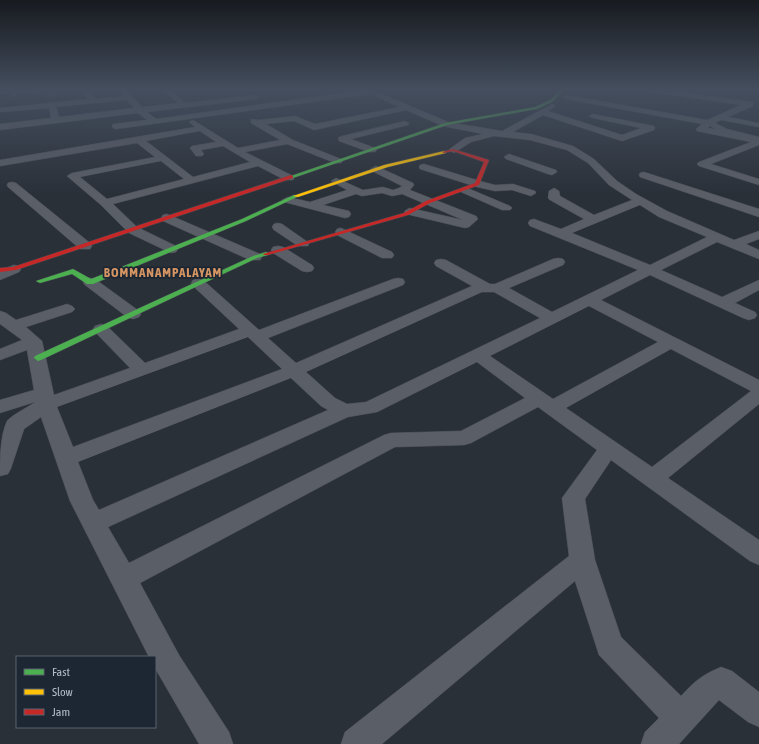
<svg xmlns="http://www.w3.org/2000/svg" width="759" height="744" font-family="'Asap Condensed',sans-serif">
<style>
.lines{fill:none;stroke-linecap:round;stroke-linejoin:round}
.street-casing{stroke:#484c53;stroke-width:1}
.fast-casing{stroke:#484c53;stroke-width:1}
.slow-casing{stroke:#484c53;stroke-width:1}
.jam-casing{stroke:#484c53;stroke-width:1}
.street{fill:#5a5e66;fill-rule:evenodd}
.fast{fill:#4caf50;fill-rule:evenodd}
.slow{fill:#ffc107;fill-rule:evenodd}
.jam{fill:#c62828;fill-rule:evenodd}
.wall{fill:#3a3f45}
.shaded-wall{fill:#303338}
.building{fill:#444950;stroke:#303338}
.labels{text-anchor:middle;stroke-width:3.5;stroke-linejoin:round;paint-order:stroke}
.far-district-label{font-size:13px;font-weight:bold;letter-spacing:1px;fill:#d59563;stroke:#1d2633}
</style>
<rect width="100%" height="100%" fill="#2a3038"/>
<g class="lines">
<g class="street-casing">
<g id="street">
<polygon points="28,90 47,90 44,92 0,98 0,94"/>
<path d="M 86,90 L 89,91 L 96,99 L 124,96 L 119,90 L 126,90 L 142,107 L 178,103 L 163,90 L 170,90 L 186,103 L 255,95 L 259,97 L 255,99 L 147,112 L 156,119 L 364,90 L 373,90 L 448,122 L 502,131 L 552,104 L 556,106 L 548,111 L 622,135 L 641,128 L 593,118 L 589,116 L 593,114 L 654,126 L 655,128 L 654,130 L 622,141 L 543,115 L 513,132 L 531,134 L 573,146 L 594,159 L 617,181 L 636,194 L 667,211 L 734,240 L 759,231 L 759,239 L 746,244 L 759,250 L 759,259 L 717,242 L 661,270 L 722,297 L 759,280 L 759,290 L 735,303 L 755,312 L 757,315 L 755,318 L 749,320 L 743,318 L 650,275 L 601,300 L 759,380 L 759,404 L 668,478 L 759,540 L 759,565 L 750,561 L 611,460 L 585,499 L 595,560 L 621,637 L 681,696 C 695,681 702,675 721,667 L 732,671 L 759,692 L 759,727 L 748,722 L 719,700 L 679,744 L 641,744 L 645,732 L 659,718 L 599,655 L 575,581 L 382,744 L 341,744 L 345,732 L 569,556 L 562,498 L 597,450 L 538,407 L 471,443 L 464,445 L 395,447 L 140,583 L 179,655 L 229,732 L 233,744 L 199,744 L 159,675 L 155,668 L 155,657 L 149,657 L 70,501 L 41,417 L 24,429 L 11,468 L 8,474 L 0,476 C 0,459 0,436 7,421 C 13,414 27,408 35,402 L 0,413 L 0,400 L 34,390 L 27,350 L 0,360 L 0,349 L 22,340 L 0,324 L 0,311 L 6,313 L 16,320 L 67,304 L 72,306 L 75,309 L 72,312 L 26,327 L 42,341 L 54,395 L 130,368 L 95,332 L 93,329 L 95,326 L 101,324 L 107,326 L 145,363 L 239,329 L 193,286 L 191,283 L 193,280 L 198,279 L 203,280 L 259,330 L 393,279 L 398,278 L 403,279 L 405,282 L 403,285 L 268,338 L 296,363 L 472,286 L 436,266 L 434,263 L 436,260 L 441,259 L 446,260 L 490,284 L 495,284 L 553,259 L 558,258 L 563,259 L 565,262 L 563,265 L 509,288 L 552,312 L 638,270 L 530,226 L 528,223 L 530,220 L 534,219 L 561,229 L 584,219 L 550,200 L 548,198 L 549,191 L 554,188 L 559,191 L 560,196 L 594,215 L 632,200 L 609,185 L 588,163 L 567,150 L 530,140 L 494,136 L 471,142 L 454,153 L 449,150 L 451,148 L 465,138 L 483,134 L 443,126 L 406,110 L 314,130 L 294,121 L 266,124 L 293,140 L 341,159 L 343,161 L 341,163 L 335,163 L 287,144 L 245,152 L 293,176 L 294,178 L 293,180 L 285,180 L 258,166 L 113,204 L 137,227 L 176,246 L 178,249 L 176,252 L 171,253 L 129,233 L 101,205 L 67,176 L 72,173 L 155,157 L 137,143 L 0,166 L 0,160 L 195,127 L 189,122 L 193,120 L 238,148 L 280,140 L 251,123 L 251,119 L 259,120 L 295,116 L 315,124 L 399,107 L 371,94 L 116,129 L 113,128 L 112,126 L 113,124 L 147,120 L 138,113 L 0,130 L 0,124 L 51,118 L 49,108 L 0,112 L 0,108 L 88,99 L 83,92 ZM 127,100 L 134,108 L 59,117 L 56,107 ZM 200,131 L 216,142 L 192,146 L 190,148 L 196,156 L 202,156 L 204,154 L 201,150 L 223,146 L 250,162 L 193,177 L 146,141 ZM 161,161 L 184,179 L 107,199 L 80,177 ZM 640,205 L 659,217 L 707,237 L 650,265 L 572,233 ZM 482,292 L 494,292 L 540,318 L 366,402 L 347,404 L 335,398 L 306,372 ZM 589,306 L 658,342 L 553,399 L 490,356 ZM 248,337 L 282,369 L 73,447 L 57,407 ZM 671,349 L 751,391 L 652,467 L 566,408 ZM 477,362 L 525,398 L 461,431 L 391,433 L 384,435 L 129,563 L 108,527 L 348,417 L 377,412 ZM 291,378 L 321,406 L 328,410 L 99,510 L 93,500 L 78,462 Z"/>
<path d="M 648,90 L 666,90 L 753,102 L 753,106 L 728,117 L 759,123 L 759,127 L 721,120 L 715,123 L 727,129 L 759,137 L 759,145 L 711,164 L 759,179 L 759,185 L 699,166 L 697,164 L 699,162 L 751,142 L 697,131 L 696,129 L 702,124 L 566,99 L 562,97 L 566,95 L 707,120 L 741,105 L 651,92 ZM 710,126 L 715,129 L 708,128 Z"/>
<polygon points="405,121 409,123 408,125 351,139 375,148 377,150 375,152 369,152 339,141 338,139 339,137"/>
<polygon points="509,154 556,170 557,172 552,175 548,174 506,159 504,157"/>
<polygon points="424,164 480,181 495,185 513,184 535,191 536,193 531,196 512,190 495,191 477,187 420,169 419,167 420,165"/>
<polygon points="376,166 413,183 414,185 410,190 476,216 478,219 469,227 465,228 406,214 404,212 406,210 410,208 463,220 402,194 392,196 382,193 362,196 356,194 323,205 349,211 351,214 349,217 345,218 284,202 282,200 288,197 310,202 347,190 331,181 336,178 363,190 383,187 393,190 399,188 402,186 372,171 371,169"/>
<polygon points="644,172 759,209 759,217 640,177 639,175 640,173"/>
<polygon points="12,182 16,183 90,243 92,246 90,249 80,249 8,187 7,185 8,183"/>
<polygon points="465,187 510,206 512,208 510,210 502,210 461,192 460,190"/>
<polygon points="167,214 260,254 262,257 260,260 250,260 163,221 161,218 163,215"/>
<polygon points="278,223 282,224 309,243 308,246 298,246 274,230 272,227 274,224"/>
<polygon points="341,228 392,252 394,255 392,258 382,258 337,235 335,232 337,229"/>
<polygon points="278,246 283,247 312,265 314,268 312,271 307,272 302,271 273,253 271,250 273,247"/>
<polygon points="14,265 19,266 21,269 19,272 0,280 0,271"/>
<polygon points="90,278 95,279 139,311 141,314 139,317 133,319 127,317 85,285 83,282 85,279"/>
</g>
</g>
<g class="fast-casing">
<g id="fast">
<polygon points="560,90 564,90 552,102 537,109 447,125 293,178 288,177 445,123 535,107 550,100"/>
<polygon points="294,195 299,196 246,221 93,284 87,284 72,274 40,283 36,281 73,269 91,279 242,219"/>
<polygon points="266,252 268,253 268,255 257,258 41,360 38,361 34,358 35,356 253,256"/>
</g>
</g>
<g class="slow-casing">
<polygon id="slow" points="444,151 446,152 446,153 388,167 298,197 293,196 384,165"/>
</g>
<g class="jam-casing">
<g id="jam">
<polygon points="453,149 489,160 479,185 430,203 408,215 268,255 264,255 263,254 404,213 426,201 475,183 484,162 453,151 444,153 442,152"/>
<polygon points="291,175 293,176 293,178 16,270 0,272 0,268 13,267"/>
</g>
</g>
<use href="#street" class="street"/>
<use href="#fast" class="fast"/>
<use href="#slow" class="slow"/>
<use href="#jam" class="jam"/>
</g>
<polygon class="wall" points="40,90 55,90 55,91 61,90 64,98 47,100 46,94"/>
<g class="shaded-wall">
<polygon points="0,90 10,90 10,91 0,92"/>
<polygon points="110,90 122,90 110,91"/>
<polygon points="31,93 33,98 18,100 16,94"/>
<polygon points="12,94 14,100 0,102 0,95"/>
<polygon points="63,95 64,98 47,100 46,97"/>
</g>
<g class="building">
<polygon points="16,90 30,90 31,93 16,94"/>
<polygon points="43,90 51,90 53,91 61,90 63,95 46,97 45,94 48,94 47,91 45,92"/>
<polygon points="10,91 12,94 0,95 0,92"/>
</g>
<linearGradient id="sky" x2="0" y2="1"><stop stop-color="#171a1f"/><stop offset="0.46" stop-color="#444e5e"/><stop offset="1" stop-color="#444e5e" stop-opacity="0"/></linearGradient>
<rect width="759" height="194" fill="url(#sky)"/>
<g class="labels">
<g class="far-district-label">
<text x="163" y="277">BOMMANAMPALAYAM</text>
</g>
</g>
<rect x="16" y="656" width="140" height="72" fill="#1d2633" stroke="#59626f"/>
<rect x="24" y="669" width="20" height="6" fill="#4caf50" stroke="#59626f"/>
<text x="52" y="676" font-size="12" fill="#b4bcc9">Fast</text>
<rect x="24" y="689" width="20" height="6" fill="#ffc107" stroke="#59626f"/>
<text x="52" y="696" font-size="12" fill="#b4bcc9">Slow</text>
<rect x="24" y="709" width="20" height="6" fill="#c62828" stroke="#59626f"/>
<text x="52" y="716" font-size="12" fill="#b4bcc9">Jam</text>
</svg>
